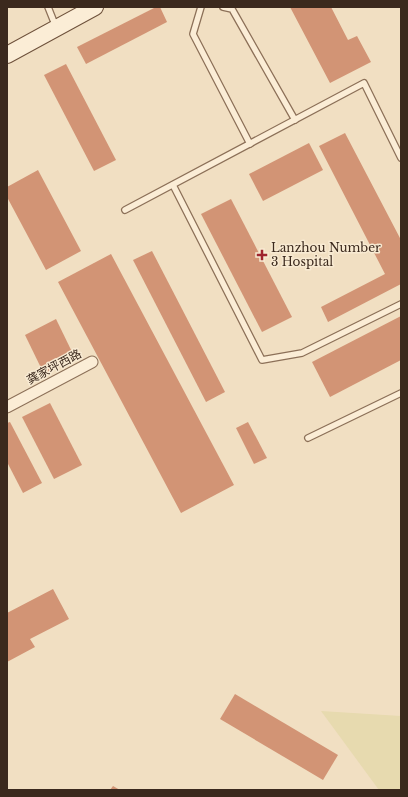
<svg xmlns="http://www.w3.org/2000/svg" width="408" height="797" font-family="'Libre Baskerville','Noto Sans SC',serif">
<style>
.farmland{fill:#e7daaf}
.building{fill:#d29475}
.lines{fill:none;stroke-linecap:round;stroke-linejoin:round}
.service-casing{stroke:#8c7058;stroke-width:8}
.minor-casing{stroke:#8c7058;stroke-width:13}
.secondary-casing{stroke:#6e513b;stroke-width:18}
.service{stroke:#fbedd6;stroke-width:5.5}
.minor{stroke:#fbedd6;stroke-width:11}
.secondary{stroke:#fbedd6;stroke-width:16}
.poi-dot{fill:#9f242e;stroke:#f8ead2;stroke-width:1.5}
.labels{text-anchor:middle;stroke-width:3;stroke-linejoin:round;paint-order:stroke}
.poi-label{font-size:12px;fill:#3b291d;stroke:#f8ead2;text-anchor:start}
.street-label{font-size:12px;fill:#3b291d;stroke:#f8ead2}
</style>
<rect width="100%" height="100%" fill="#f1dfc2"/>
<polygon class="farmland" points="321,711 401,716 401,790 379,790"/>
<g class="building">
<polygon points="156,7 160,7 167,22 86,64 77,47"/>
<polygon points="290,7 331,7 348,40 357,36 371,62 330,83"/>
<polygon points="66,64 116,160 94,171 44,75"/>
<polygon points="345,133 401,240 401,284 328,322 321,307 385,274 319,146"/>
<polygon points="309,143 323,170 263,201 249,174"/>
<polygon points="38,170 81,251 46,270 7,197 7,187"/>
<polygon points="231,199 292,317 262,332 201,214"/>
<polygon points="152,251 225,392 206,402 133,260"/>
<polygon points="111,254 234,485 181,513 58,282"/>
<polygon points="401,316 401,360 330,397 312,362"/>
<polygon points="56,319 75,358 44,374 25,335"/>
<polygon points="50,403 82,465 54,479 22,417"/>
<polygon points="10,422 42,483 23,493 7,462 7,423"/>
<polygon points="248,422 267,458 254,464 236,428"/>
<polygon points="53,589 69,619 30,639 35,647 7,662 7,613"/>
<polygon points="235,694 338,755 323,780 220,719"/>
<polygon points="113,786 120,790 110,790"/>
</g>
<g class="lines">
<g class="service-casing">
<g id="service">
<polyline points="48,7 56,27"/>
<polyline points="201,7 193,34 250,144"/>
<polyline points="223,7 232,9 295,120"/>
<polyline points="173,185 262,360 302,353 401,304"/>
<polyline points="125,210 364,83 401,158"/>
<polyline points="308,438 401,393"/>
</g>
</g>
<g class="minor-casing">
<polyline id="minor" points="7,407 92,362"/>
</g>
<g class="secondary-casing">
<polyline id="secondary" points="7,55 95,7"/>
</g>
<use href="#service" class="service"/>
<use href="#minor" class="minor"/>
<use href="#secondary" class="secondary"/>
</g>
<path class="poi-dot" d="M260 249h4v4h4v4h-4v4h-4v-4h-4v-4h4z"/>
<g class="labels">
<g class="poi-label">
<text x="271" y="252">Lanzhou Number<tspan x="271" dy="14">3 Hospital</tspan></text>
</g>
<g class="street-label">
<text transform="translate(54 367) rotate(-28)" y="4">龚家坪西路</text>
</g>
</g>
<rect width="408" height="797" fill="none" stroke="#3b291d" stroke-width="16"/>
</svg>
